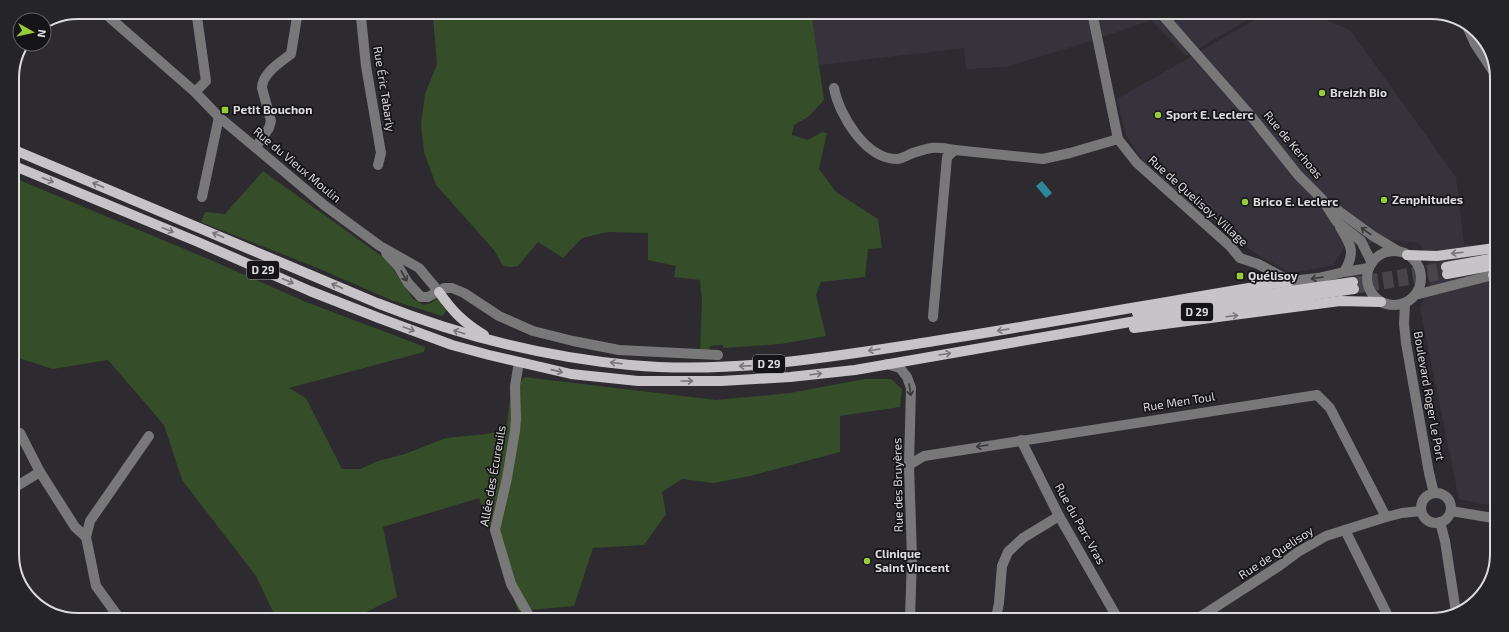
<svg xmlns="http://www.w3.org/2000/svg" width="1509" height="632" font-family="'Exo 2',sans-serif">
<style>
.built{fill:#37333c}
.green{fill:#354d28}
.water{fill:#2e869b}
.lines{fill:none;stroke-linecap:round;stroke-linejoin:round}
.major-tunnel{stroke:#474549;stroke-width:10;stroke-dasharray:10 5;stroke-linecap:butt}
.minor{stroke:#797879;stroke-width:10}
.major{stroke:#c7c4c7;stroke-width:10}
.oneway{stroke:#777577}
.oneway2{stroke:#383739}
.poi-dot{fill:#96cc39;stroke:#151416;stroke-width:1.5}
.labels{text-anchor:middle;stroke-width:3.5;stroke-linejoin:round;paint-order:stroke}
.shield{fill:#151416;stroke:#a09fa2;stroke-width:1}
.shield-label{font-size:11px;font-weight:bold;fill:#dcdbde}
.street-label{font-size:12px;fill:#dcdbde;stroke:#151416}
.poi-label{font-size:12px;font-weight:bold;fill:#dcdbde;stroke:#151416;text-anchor:start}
.rim{fill:none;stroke:#dcdbde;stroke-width:2}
</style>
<rect width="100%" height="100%" fill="#2d2b2f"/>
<g class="built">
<polygon points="812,17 1252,17 1186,56 1151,20 1088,42 1006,67 966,69 964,48 819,65"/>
<polygon points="1260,17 1319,17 1350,30 1456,177 1464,244 1495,247 1493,506 1459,499 1420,308 1429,288 1429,275 1427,256 1419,243 1394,240 1344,247 1334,265 1291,273 1256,254 1180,196 1144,163 1126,135 1117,99"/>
</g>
<g class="green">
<polygon points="433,17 812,17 824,100 808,117 794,125 792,135 808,140 822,132 827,133 819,169 836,192 878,219 882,248 868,249 865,277 821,282 816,295 826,336 781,344 723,348 723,345 710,346 709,350 700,351 702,301 700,280 674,277 676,266 648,260 648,233 608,232 582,238 563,258 538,242 518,266 511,267 503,266 494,250 436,185 424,152 421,125 425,94 437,64"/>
<polygon points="263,171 387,260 413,299 424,305 431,303 438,298 446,310 445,313 442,316 391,300 315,267 201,222 205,212 225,214"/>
<polygon points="12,177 206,258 306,302 425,347 424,352 289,388 306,398 342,469 360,469 378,461 405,454 446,438 486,434 506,430 510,400 524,377 716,400 790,393 865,379 891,379 902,389 900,407 840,416 840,452 750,476 714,483 682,479 662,492 666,514 644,545 593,548 574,606 518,611 479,498 383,527 397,597 358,616 275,616 256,576 182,480 164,425 108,360 53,369 12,356"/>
</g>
<polygon class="water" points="1042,181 1052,193 1046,198 1036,186"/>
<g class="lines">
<g class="major-tunnel">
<polyline points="1353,282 1446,267"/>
<polyline points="1354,289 1447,274"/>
</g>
<g class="minor">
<polyline points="109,17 195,92 219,117 324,205 380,246 419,268 439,292"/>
<polyline points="361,17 366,66 381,153 378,165"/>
<polyline points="1093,17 1118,139 1137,163 1230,246 1240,258 1258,264 1290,281 1318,278 1344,272 1369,268"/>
<polyline points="1164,17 1251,116 1298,175 1322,199 1337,222 1361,241 1372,263"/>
<polyline points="1467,26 1475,44 1497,77"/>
<path d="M 834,88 C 839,115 866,160 898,159 C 903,158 908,155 913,153 C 931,147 936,146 955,150"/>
<polyline points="195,92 206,81 197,17"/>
<path d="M 256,147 L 269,128 L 271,121 L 262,88 C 262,73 281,62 291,54 L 297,17"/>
<polyline points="202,197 219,117"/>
<polyline points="1329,204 1373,236 1398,251"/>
<path d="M 1340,227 C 1351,245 1356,252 1344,272"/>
<circle cx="1394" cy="278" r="27"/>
<polyline points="386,253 398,266 408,283 421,297 428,297 444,288 452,288 464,293 499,316 533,331 573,341 619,350 718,355"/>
<polyline points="1415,295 1493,275 1495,276"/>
<polyline points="1405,303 1404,324 1406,343 1429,473 1434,493"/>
<polyline points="933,317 947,157 955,150 1043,159 1070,153 1118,139"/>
<polyline points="519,362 515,386 516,419 515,431 507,478 495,530 511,584 528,614"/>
<polyline points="887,364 900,368 907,377 911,388 909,465 912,558 910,618"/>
<polyline points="20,433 40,472 75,527 86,537"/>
<polyline points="1021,440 1059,516 1118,619"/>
<polyline points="909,465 924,456 1317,395 1330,408 1386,517"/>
<polyline points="12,489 40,472"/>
<circle cx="1436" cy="508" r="15"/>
<polyline points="1451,511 1493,518"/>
<polyline points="1440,522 1445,541 1456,612"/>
<polyline points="1345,530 1390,620"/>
<polyline points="117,615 96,586 86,537 90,521 149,436"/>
<polyline points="996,618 999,603 1002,566 1008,552 1023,538 1059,516"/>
<polyline points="1197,619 1279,566 1298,552 1326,536 1386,517 1402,513 1421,511"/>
</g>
<g class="major">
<path d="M 12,149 L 377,303 C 458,335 543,357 630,365 C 728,374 825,358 922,343 C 1045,324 1167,301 1290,281"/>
<polyline points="12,165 198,242 310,291 379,318 452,345 489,355 571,374 638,381 721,381 790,377 855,370 1153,318 1354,289"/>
<polyline points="1407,255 1437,256 1495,248"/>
<polyline points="1446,267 1495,258"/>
<polyline points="1447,274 1495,265"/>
<polyline points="1493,275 1495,275"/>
<path d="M 439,292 C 453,312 463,322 484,335"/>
<polyline points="1137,313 1353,282"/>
<polyline points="1134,328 1340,301 1381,302"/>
</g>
</g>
<defs><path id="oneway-shaft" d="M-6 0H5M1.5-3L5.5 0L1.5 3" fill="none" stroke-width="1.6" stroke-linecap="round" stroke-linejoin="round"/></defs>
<g class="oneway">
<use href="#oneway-shaft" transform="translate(48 180) rotate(22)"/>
<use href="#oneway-shaft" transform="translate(98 185) rotate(-157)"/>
<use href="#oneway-shaft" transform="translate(168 230) rotate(22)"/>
<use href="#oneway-shaft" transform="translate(218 235) rotate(-157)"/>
<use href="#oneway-shaft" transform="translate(1457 253) rotate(173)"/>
<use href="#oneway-shaft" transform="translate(288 281) rotate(23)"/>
<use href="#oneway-shaft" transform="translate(337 286) rotate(-157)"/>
<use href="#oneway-shaft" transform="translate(1232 316) rotate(-7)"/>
<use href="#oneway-shaft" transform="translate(409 329) rotate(20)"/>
<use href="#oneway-shaft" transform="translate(1003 330) rotate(171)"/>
<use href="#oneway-shaft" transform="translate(459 332) rotate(-163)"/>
<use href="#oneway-shaft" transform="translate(874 350) rotate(171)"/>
<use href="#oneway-shaft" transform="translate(945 354) rotate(-9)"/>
<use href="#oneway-shaft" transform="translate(616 363) rotate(-173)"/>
<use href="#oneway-shaft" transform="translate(745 366) rotate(178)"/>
<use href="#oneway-shaft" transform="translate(557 371) rotate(13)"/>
<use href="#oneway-shaft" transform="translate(816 374) rotate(-7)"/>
<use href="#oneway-shaft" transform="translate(687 381)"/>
</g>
<g class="oneway2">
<use href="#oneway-shaft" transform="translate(1366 231) rotate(-144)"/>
<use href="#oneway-shaft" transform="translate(404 276) rotate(61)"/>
<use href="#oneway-shaft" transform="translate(1317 278) rotate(171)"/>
<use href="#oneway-shaft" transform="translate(910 390) rotate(82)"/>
<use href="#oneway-shaft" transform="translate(982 446) rotate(171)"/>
</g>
<g class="poi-dot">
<circle cx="1322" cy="93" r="4"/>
<rect x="221" y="106" width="8" height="8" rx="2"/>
<circle cx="1158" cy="115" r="4"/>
<circle cx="1384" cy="200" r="4"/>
<circle cx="1245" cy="202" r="4"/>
<rect x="1236" y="272" width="8" height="8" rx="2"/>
<circle cx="867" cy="561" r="4"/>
</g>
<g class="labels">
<g class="shield">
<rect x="247" y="261" width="32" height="18" rx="3"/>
<rect x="1181" y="303" width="32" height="18" rx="3"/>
<rect x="753" y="355" width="32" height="18" rx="3"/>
</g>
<g class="shield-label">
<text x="263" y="274">D 29</text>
<text x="1197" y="316">D 29</text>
<text x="769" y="368">D 29</text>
</g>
<g class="street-label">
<text transform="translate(384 89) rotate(81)" y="4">Rue Éric Tabarly</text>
<text transform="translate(1293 145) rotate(50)" y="4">Rue de Kerhoas</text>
<text transform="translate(297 165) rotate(40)" y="4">Rue du Vieux Moulin</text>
<text transform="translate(1198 201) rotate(42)" y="4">Rue de Quelisoy-Village</text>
<text transform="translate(1429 396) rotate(80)" y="4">Boulevard Roger Le Port</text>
<text transform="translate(1179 402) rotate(-9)" y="4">Rue Men Toul</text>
<text transform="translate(493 476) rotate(-80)" y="4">Allée des Écureuils</text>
<text transform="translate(898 485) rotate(-91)" y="4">Rue des Bruyères</text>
<text transform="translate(1080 524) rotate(61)" y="4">Rue du Parc Vras</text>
<text transform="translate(1276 553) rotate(-33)" y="4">Rue de Quelisoy</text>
</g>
<g class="poi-label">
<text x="1330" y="97">Breizh Bio</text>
<text x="233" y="114">Petit Bouchon</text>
<text x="1166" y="119">Sport E. Leclerc</text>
<text x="1392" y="204">Zenphitudes</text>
<text x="1253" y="206">Brico E. Leclerc</text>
<text x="1248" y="280">Quélisoy</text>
<text x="875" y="558">Clinique<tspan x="875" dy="14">Saint Vincent</tspan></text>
</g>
</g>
<path d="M0 0H1509V632H0ZM78 19H1431A59 59 0 0 1 1490 78V554A59 59 0 0 1 1431 613H78A59 59 0 0 1 19 554V78A59 59 0 0 1 78 19Z" fill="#252426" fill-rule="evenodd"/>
<path class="rim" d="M78 19H1431A59 59 0 0 1 1490 78V554A59 59 0 0 1 1431 613H78A59 59 0 0 1 19 554V78A59 59 0 0 1 78 19Z"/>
<g transform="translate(32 32) rotate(98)"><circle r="19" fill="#151416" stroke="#656466"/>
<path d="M0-3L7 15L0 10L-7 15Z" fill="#96cc39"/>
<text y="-6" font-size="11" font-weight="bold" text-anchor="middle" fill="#dcdbde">N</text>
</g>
</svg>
